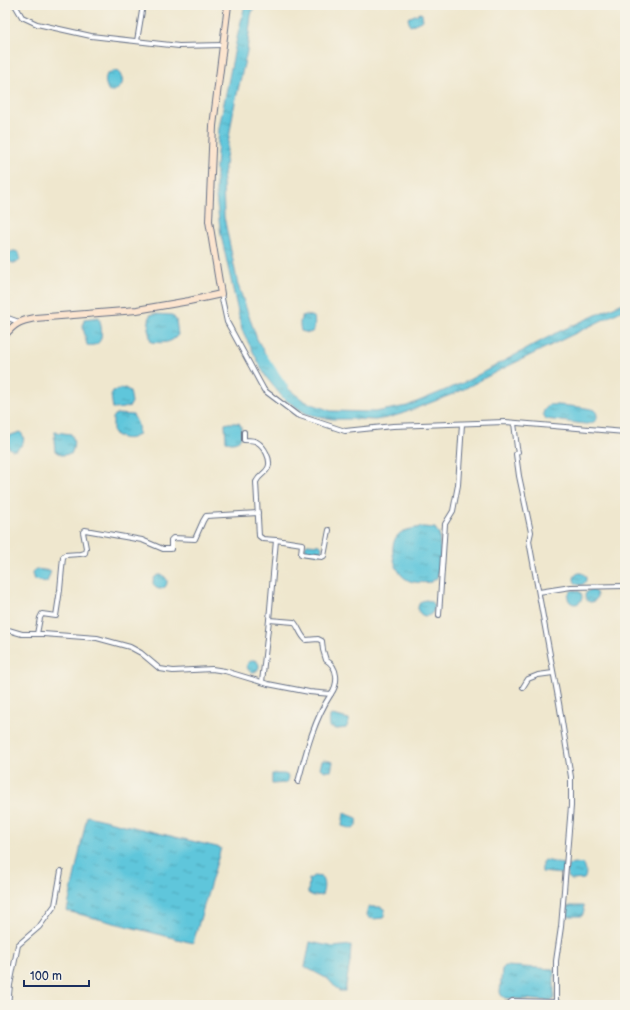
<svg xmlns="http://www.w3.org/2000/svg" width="630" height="1010" font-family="'Balsamiq Sans',sans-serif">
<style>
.water{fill:url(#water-ripples);stroke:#3c7a9c}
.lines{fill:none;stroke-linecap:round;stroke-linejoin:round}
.canal{stroke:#5ec6db;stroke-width:4.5}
.street-casing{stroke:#656f85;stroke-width:6}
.secondary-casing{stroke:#656f85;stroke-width:8}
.street{stroke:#fff;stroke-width:4}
.secondary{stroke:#fce5cf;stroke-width:6}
</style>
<defs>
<pattern id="water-ripples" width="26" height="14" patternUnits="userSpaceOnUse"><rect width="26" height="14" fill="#5ec6db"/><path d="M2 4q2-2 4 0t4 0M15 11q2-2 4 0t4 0" fill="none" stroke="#4da1b5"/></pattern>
</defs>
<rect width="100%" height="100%" fill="#f7f3e8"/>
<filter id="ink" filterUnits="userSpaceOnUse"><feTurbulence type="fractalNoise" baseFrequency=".025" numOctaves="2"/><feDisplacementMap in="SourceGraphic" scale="8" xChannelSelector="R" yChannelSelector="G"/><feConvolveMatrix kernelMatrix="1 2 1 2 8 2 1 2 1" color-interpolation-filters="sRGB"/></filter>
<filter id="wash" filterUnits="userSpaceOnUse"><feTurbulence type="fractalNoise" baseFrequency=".012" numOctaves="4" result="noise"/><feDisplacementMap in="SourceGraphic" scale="16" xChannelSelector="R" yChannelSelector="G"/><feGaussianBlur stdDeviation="0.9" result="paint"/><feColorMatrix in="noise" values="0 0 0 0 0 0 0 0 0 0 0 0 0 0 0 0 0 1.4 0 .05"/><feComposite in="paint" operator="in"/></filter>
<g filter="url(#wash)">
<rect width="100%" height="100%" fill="#efe7ce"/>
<g class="water">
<polygon points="245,5 255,5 251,15 247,51 234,107 227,150 223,182 224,217 238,285 257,339 279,379 291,391 304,401 331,411 375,412 407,406 465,382 556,333 625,302 625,309 500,370 458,392 401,414 387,418 375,420 355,419 332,419 321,417 307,414 284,399 266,377 242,330 221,235 216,197 216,167 219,128 237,38"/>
<polygon points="420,13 422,14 423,20 410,26 408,18"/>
<path d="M 113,71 L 119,72 L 123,81 C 120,90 116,90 109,92 C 106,85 104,81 107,74 Z"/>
<circle cx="14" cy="257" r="6"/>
<path d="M 153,314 L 172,315 L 176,320 L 178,335 C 170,344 163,343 151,342 L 148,328 L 150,315 Z"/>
<path d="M 306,315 L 314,317 C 315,323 315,327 312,332 L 309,333 L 301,331 C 300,326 299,322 302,316 Z"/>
<path d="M 99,317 C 102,329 106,348 87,345 L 83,327 L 84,319 Z"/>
<polygon points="125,388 130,391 132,402 130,406 124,408 113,409 111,395 113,391"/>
<path d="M 549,405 C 554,404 592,408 594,410 C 597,412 597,415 597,419 C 593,423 590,424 585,424 L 546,419 L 543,414 L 544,410 Z"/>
<path d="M 116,414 L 133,415 C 138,423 139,427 138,435 C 129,441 122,439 113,433 L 113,418 Z"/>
<path d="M 229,423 L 239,423 L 241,426 L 241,438 C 237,442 231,443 226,441 L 225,424 Z"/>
<path d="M 20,432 C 27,438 23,445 16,450 L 12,450 L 8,447 L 9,436 Z"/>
<path d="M 55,432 L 71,434 C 75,440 74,448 71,454 L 61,455 L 55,451 L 54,438 Z"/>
<path d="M 423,527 L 435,528 L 439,534 L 441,558 L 437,578 L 431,582 C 424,583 411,583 406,579 C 393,571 386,540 402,532 C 408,529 416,528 423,527 Z"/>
<polygon points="307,544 320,545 322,547 321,553 318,554 306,552 305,546"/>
<polygon points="36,569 51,571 47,582 34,580 32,574 33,571"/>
<circle cx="580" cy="579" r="6"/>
<circle cx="160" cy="582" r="7"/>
<circle cx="591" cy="596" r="6"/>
<circle cx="575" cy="597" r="7"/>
<circle cx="426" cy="608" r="8"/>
<circle cx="253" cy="666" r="6"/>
<polygon points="332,715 349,719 349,722 346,728 337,729 329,727 330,716"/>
<polygon points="324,760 333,762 331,771 325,771 320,768 322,761"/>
<polygon points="272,774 284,774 287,775 288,778 286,783 272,784"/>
<path d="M 344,813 L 357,818 C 358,822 357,826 353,829 L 342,826 Z"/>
<polygon points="87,816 221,848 193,943 67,911"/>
<polygon points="545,860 563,864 564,868 562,874 542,872 542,862"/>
<path d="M 574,863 L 583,864 C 586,868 587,875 584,879 L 571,880 L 567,877 L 568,865 Z"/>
<path d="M 314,876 L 321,877 C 325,883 324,889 322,895 L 313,896 L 308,893 L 309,879 Z"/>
<polygon points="571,906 583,906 584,911 582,916 567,916 567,907"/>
<path d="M 369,907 L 380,907 L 384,909 L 385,914 L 383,918 C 373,919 364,921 368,908 Z"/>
<polygon points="310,942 334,947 351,945 350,962 345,991 339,991 328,979 305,967"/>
<polygon points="505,966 554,969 554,999 552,1001 505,998 501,995 500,992 502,969"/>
</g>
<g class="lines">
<polyline class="canal" points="264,355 286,387"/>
</g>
</g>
<g filter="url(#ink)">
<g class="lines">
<g class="street-casing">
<g id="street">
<polyline points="15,5 22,17 37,24 91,36 179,46 223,45"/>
<polyline points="137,41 143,5"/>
<polyline points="221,294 227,322 264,390 297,415 345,431 393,426 505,422 625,432"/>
<polyline points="5,317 19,322"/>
<polyline points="514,423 517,448 518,452 516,454 519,476 531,532 529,541 559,703 571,777 571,806 561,927 556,961 556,1001 558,1005"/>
<path d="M 244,432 L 244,440 C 248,440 254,440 257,442 C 264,446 272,460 268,468 C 265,474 259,475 256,482 L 259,536 L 263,539 L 276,540"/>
<polyline points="539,592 571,587 625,586"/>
<polyline points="439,615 445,524 453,511 458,485 462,424"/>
<path d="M 5,629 L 22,634 L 43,634 L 97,638 L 130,647 L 141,653 L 160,669 L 173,671 L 212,669 L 225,671 L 268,684 L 309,692 L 331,694 C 339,683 338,667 326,660 L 323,650 L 322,641 L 318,639 L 306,640 C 300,635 299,627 294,622 L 269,620 L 276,540 L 302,544 L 301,554 L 322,557 L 324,556 L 329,530"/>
<polyline points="37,634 40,618 42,614 56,616 60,590 63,557 65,555 80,554 85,553 86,548 83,532 85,530 142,540 163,549 171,549 171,540 173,538 195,539 203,521 206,516 258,513"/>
<polyline points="262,682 269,620"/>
<polyline points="523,687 528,679 538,675 553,673"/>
<path d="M 298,782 C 306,752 314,720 331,694"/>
<polyline points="8,1005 10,985 18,945 39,927 55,905 61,871"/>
<polyline points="507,1005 512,1001 557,1002"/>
</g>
</g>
<g class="secondary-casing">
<path id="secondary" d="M 5,335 C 15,323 20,321 35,318 L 137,310 L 189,301 L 221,294 L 209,221 L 213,126 L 228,5"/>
</g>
<use href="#street" class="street"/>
<use href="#secondary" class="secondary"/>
</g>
</g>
<rect width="630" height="1010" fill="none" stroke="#f7f3e8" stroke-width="20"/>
<path d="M24 980v6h65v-6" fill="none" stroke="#1b2f5e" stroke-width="2"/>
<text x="30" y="980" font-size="12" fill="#1b2f5e" stroke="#f7f3e8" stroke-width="3" paint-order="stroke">100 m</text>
</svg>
